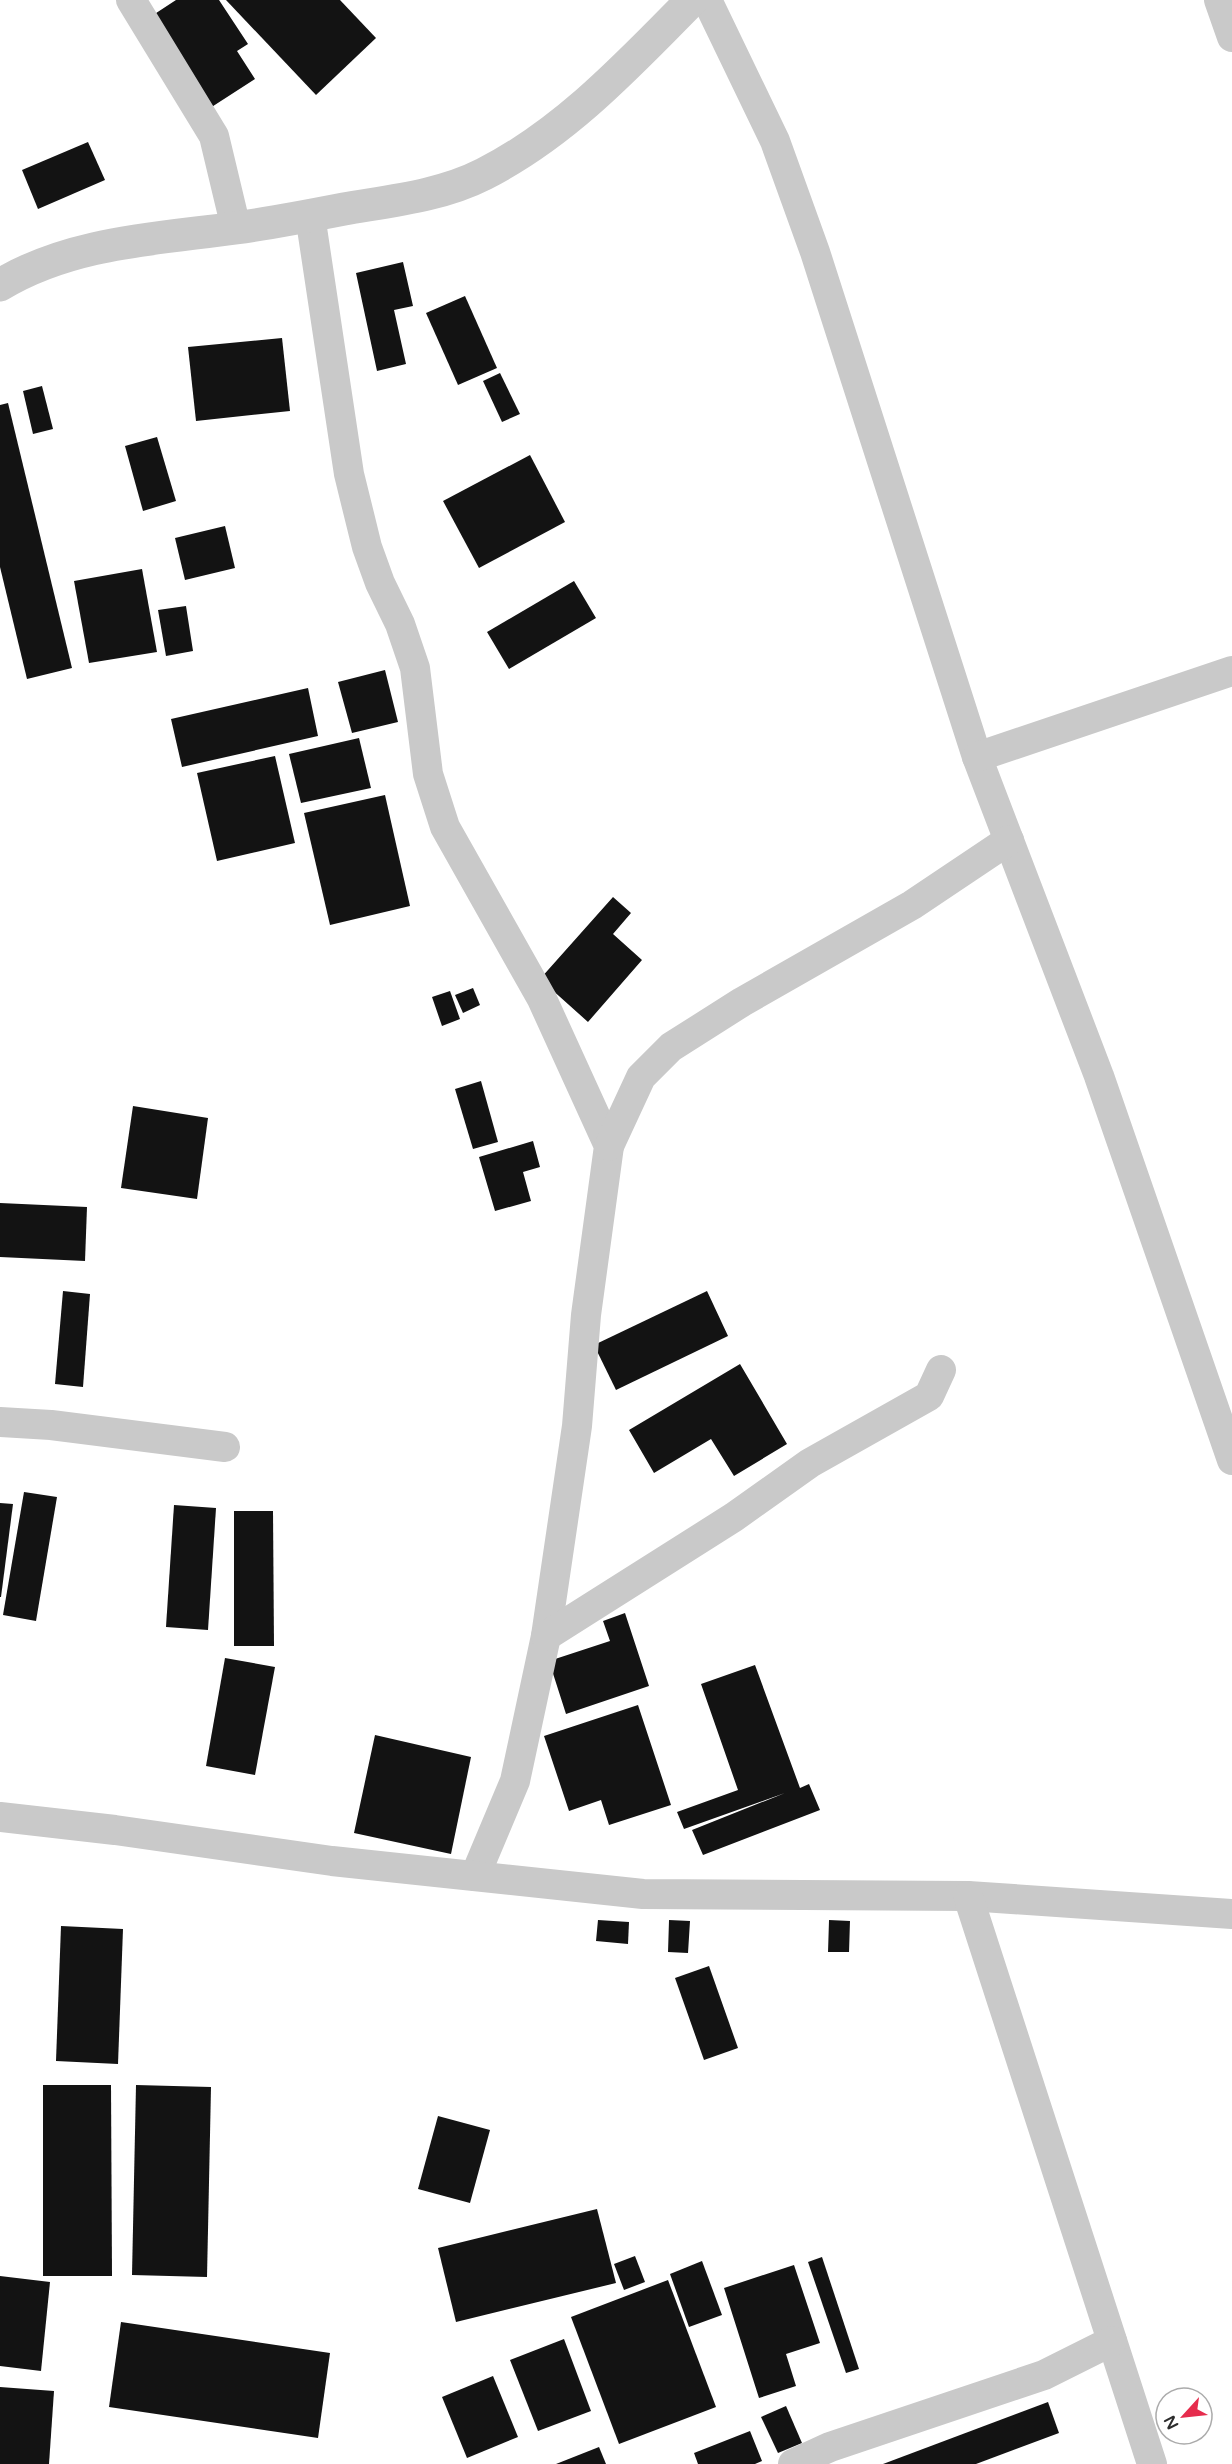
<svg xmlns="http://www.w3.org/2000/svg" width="1232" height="2464" font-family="'Varela Round',sans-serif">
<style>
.building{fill:#131313}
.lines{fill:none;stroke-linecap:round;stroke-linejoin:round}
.minor{stroke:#c9c9c9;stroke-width:30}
.tertiary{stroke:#c9c9c9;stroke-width:33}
</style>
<rect width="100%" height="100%" fill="#fff"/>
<g class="building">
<polygon points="176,0 219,0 248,44 237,51 255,79 207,110 147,19"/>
<polygon points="226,0 340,0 376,38 316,95"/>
<polygon points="88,142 105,180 38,209 22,170"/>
<polygon points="403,262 413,306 394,310 406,364 377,371 356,273"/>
<polygon points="465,296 497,368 458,385 426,313"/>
<polygon points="282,338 290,411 196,421 188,347"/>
<polygon points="500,373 520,414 502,422 483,381"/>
<polygon points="42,386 53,429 33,434 23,391"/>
<polygon points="8,403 72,668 27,679 0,567 0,405"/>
<polygon points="157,437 176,501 143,511 125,446"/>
<polygon points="530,455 565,522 479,568 443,501"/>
<polygon points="225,526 235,568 185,580 175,538"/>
<polygon points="142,569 157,652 89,663 74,581"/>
<polygon points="574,581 596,618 509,669 487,632"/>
<polygon points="186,606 193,651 166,656 158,610"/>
<polygon points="385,670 398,722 352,733 338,682"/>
<polygon points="308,688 318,736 182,767 171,719"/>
<polygon points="359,738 371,788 301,803 289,754"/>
<polygon points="275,756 295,843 217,861 197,773"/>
<polygon points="385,795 410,906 330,925 304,813"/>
<polygon points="613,897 631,913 613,934 642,960 588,1022 540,979"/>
<polygon points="473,988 480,1005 463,1013 455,995"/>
<polygon points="450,991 460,1019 442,1026 432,997"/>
<polygon points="481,1081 498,1142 473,1149 455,1089"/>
<polygon points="133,1106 208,1118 197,1199 121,1188"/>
<polygon points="533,1141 540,1167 523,1172 531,1201 495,1211 479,1157"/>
<polygon points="0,1203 87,1207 85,1261 0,1257"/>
<polygon points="63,1291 90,1294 83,1387 55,1384"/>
<polygon points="707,1291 728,1336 616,1390 594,1345"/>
<polygon points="740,1364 787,1444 734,1476 711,1439 654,1473 629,1430"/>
<polygon points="24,1492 57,1497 36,1621 3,1615"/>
<polygon points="0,1503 13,1504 1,1597 0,1597"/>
<polygon points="174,1505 216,1508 208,1630 166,1627"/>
<polygon points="234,1511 273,1511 274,1646 234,1646"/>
<polygon points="625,1613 649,1686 566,1714 549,1661 610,1641 603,1621"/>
<polygon points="225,1658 275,1667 255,1775 206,1766"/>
<polygon points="755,1665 800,1788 809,1784 820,1810 703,1855 692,1830 785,1793 684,1829 677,1812 738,1790 701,1684"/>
<polygon points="638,1705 671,1805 609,1825 601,1800 569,1811 544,1736"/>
<polygon points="375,1735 471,1757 451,1854 354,1833"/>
<polygon points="598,1920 629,1922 628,1944 596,1941"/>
<polygon points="669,1920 690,1921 688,1953 668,1952"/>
<polygon points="829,1920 850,1921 849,1952 828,1952"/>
<polygon points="61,1926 123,1929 118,2064 56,2061"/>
<polygon points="709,1966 738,2048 704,2060 675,1978"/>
<polygon points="43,2085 111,2085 112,2276 43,2276"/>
<polygon points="136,2085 211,2087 207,2277 132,2275"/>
<polygon points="438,2116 490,2130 470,2203 418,2189"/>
<polygon points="597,2209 616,2283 456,2322 438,2248"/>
<polygon points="635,2256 645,2282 624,2290 614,2264"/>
<polygon points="822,2257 859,2369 846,2373 808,2262"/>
<polygon points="702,2261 722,2315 689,2327 670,2274"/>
<polygon points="794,2265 820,2343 786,2354 796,2386 759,2398 724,2288"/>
<polygon points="0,2276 50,2282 41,2371 0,2366"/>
<polygon points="668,2280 716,2407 619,2444 571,2317"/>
<polygon points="121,2322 330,2353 318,2438 109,2407"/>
<polygon points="564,2339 591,2411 538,2431 510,2360"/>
<polygon points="493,2376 518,2437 467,2458 442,2397"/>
<polygon points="0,2387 54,2391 49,2464 0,2464"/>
<polygon points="1048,2402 1059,2433 976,2464 883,2464"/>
<polygon points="786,2406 802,2443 778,2453 761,2417"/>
<polygon points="750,2431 762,2461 755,2464 698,2464 694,2453"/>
<polygon points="599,2447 606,2464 556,2464"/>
</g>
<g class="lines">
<g class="minor">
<polyline points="131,0 214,136 236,228"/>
<polyline points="707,0 775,141 815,252 977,757 1099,1076 1232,1460"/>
<polyline points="1219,0 1232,37"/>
<polyline points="310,215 349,474 367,547 380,583 400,624 415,668 428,774 445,827 542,999 609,1146 586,1315 577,1426 546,1636 515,1781 475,1876"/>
<polyline points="977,757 1232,671"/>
<polyline points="609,1146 641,1077 671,1047 742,1002 912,905 1009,840"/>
<polyline points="0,1422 51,1425 225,1447"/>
<polyline points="546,1636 734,1517 810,1463 929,1396 941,1370"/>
<polyline points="0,1817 115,1830 332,1861 643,1894 968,1896 1232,1914"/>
<polyline points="968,1896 1152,2464"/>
<polyline points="793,2464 830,2447 1044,2375 1112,2341"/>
</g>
<path class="tertiary" d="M 0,285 C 71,242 156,239 236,228 C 272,223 308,216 344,209 C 390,201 441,196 484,174 C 565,133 629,64 692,0"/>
</g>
<g transform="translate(1184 2416) rotate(243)"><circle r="28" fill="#ffffff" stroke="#ababab" stroke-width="1.5"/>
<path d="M0-4.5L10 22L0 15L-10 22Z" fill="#e62c4d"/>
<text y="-9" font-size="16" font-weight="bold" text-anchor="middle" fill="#2c2c2c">N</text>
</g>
</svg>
